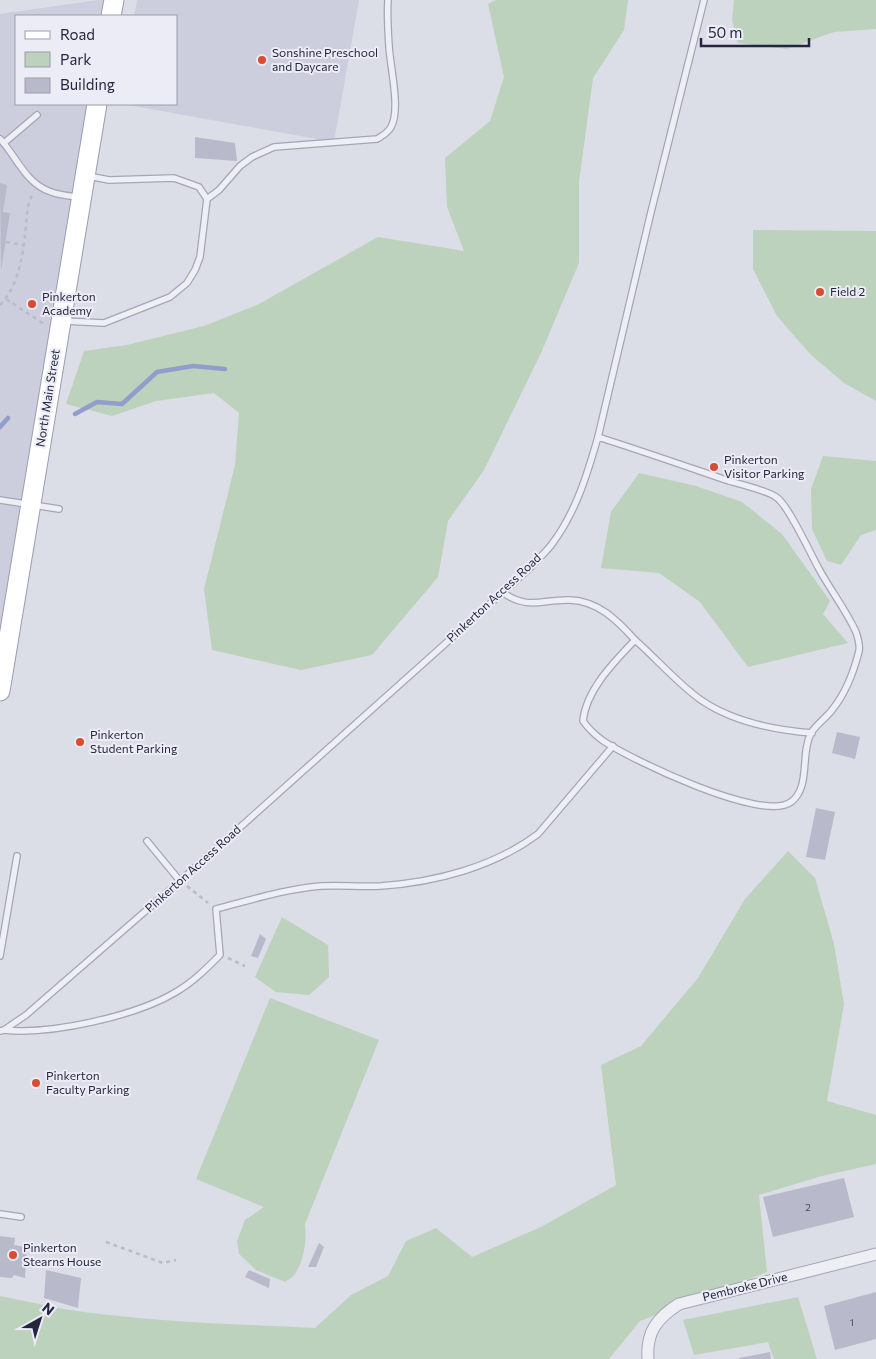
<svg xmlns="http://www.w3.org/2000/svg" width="876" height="1359" font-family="Commissioner,sans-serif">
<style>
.built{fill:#cdcedd}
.green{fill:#bcd2bc}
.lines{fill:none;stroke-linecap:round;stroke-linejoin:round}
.stream{stroke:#929dcc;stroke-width:4.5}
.building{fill:#b8bacb}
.lane-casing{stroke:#a4a6b5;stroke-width:8}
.street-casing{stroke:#a4a6b5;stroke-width:13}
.primary-casing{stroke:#9a9cb4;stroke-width:21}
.path{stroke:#b9bbc6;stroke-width:2.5;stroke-dasharray:4 4;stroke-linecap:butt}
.lane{stroke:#eeeff5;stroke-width:5.5}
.street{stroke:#eeeff5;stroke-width:11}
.primary{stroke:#fff;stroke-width:19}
.poi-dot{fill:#db4a32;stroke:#ebecf5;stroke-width:2}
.labels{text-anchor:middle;stroke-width:4;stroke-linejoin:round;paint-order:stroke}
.number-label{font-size:10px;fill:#494b62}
.poi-label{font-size:12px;fill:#24263f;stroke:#ebecf5;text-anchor:start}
.street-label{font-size:12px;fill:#24263f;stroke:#ebecf5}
</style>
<rect width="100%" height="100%" fill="#dbdde7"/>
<g class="built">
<polygon points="98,0 114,0 111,16 16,16 16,104 97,104 0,692 0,14"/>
<polygon points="137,0 359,0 334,142 122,104 176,104 176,16 134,16"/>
</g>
<g class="green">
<polygon points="496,0 628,0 624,30 593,78 579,182 579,263 541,353 484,470 448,521 438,577 372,655 301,670 212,650 204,589 235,465 239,413 214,393 156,401 112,416 66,404 84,351 127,345 204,326 259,304 378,237 464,251 447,207 445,158 490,121 504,77 488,4"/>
<polygon points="734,0 876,0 876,29 834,32 787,49 738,43 732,20"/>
<polygon points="753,230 876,231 876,401 844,383 810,354 777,316 753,269"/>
<polygon points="823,456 876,461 876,530 861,535 841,565 827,561 812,529 811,489"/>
<polygon points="639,473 696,486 742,502 782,534 830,601 823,614 848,643 748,667 700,602 659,573 601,568 611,512"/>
<path d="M 788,851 L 815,878 L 834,944 L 844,1004 L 827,1101 L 876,1115 L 876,1164 L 822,1176 L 759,1195 L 767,1272 L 640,1321 L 609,1359 L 0,1359 L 0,1296 C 21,1300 42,1305 64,1309 C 146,1322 231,1324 315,1328 L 351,1295 L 388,1276 L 406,1241 L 436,1228 L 472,1257 L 541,1227 L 616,1185 L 601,1065 L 641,1046 L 698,978 L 745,899 Z"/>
<polygon points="282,917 328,945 329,977 309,995 276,992 255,977"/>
<path d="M 270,998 L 379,1040 L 305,1224 C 307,1239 304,1261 295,1274 C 292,1277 288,1280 285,1282 L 256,1270 L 239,1254 L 237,1241 L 245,1220 L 264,1207 L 196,1179 Z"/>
<polygon points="798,1297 817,1359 774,1359 768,1342 694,1355 683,1320"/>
</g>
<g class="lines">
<g class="stream">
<polyline points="75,414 97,402 122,404 157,372 193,366 225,369"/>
<polyline points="0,427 8,418"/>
</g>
</g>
<g class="building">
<polygon points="195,137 235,143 237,161 195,158"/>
<polygon points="0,183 7,185 3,212 10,213 1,271"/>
<polygon points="837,732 860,737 855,759 832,753"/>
<polygon points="816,808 835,812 825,860 806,857"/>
<polygon points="260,934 266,939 258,958 251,956"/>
<polygon points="844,1178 854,1217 773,1237 763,1197"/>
<polygon points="0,1236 15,1238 14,1245 27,1247 25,1278 14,1275 12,1278 0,1277"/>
<polygon points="319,1243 324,1247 316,1267 308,1267"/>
<polygon points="46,1270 81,1278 78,1308 44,1298"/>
<polygon points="249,1270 270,1279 269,1288 245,1277"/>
<polygon points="876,1292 876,1339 835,1350 824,1306"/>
<polygon points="770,1352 771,1359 739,1359 739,1358"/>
</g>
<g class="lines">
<g class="lane-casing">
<g id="lane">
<path d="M 0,139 C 17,157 25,183 51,192 C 59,195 69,196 78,197"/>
<polyline points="4,143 37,115"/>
<path d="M 207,199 L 219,190 L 240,166 L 252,157 L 274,147 L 377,139 C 382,136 388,133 391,127 C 401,110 390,66 389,46 C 388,31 387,15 388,0"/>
<polyline points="63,321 104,323 170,297 187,283 195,270 200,257 207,199 199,187 174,178 109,180 88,176"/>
<polyline points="598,437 650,216 704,0"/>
<polyline points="0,500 59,509"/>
<path d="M 502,592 C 529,611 542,599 570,600 C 598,601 617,620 635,640"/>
<polyline points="147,841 180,881"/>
<polyline points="0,956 17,856"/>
<path d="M 4,1030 C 51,1035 136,1016 176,992 C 193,982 206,969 220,955 L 216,909 C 251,900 285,889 321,886 C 341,885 361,887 381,886 C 436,882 494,867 538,834 L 613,746"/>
<path d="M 0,1031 L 4,1030 L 26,1015 L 180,881 L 531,567 C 538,559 546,552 552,544 C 576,512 587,475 598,437 C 642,451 685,466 729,481 C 740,484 768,491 776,497 C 788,504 811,555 819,569 C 831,591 846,610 856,632 C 858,638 860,646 859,651 C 854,671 845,694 832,710 C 826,718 816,725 811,733 C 800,754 811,787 791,802 C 763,823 629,759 602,740 C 594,734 588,728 583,721 C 586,690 614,662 635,640 C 657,659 677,683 701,700 C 733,722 774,730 812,733"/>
<polyline points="0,1214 21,1217"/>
</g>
</g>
<g class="street-casing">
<path id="street" d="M 648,1359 C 646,1332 657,1318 679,1304 L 876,1254"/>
</g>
<g class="primary-casing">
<g id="primary">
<polyline points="111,16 114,0"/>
<polyline points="0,691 97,104"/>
</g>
</g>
<g class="path">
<polyline points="6,242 23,245"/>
<polyline points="6,299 44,324"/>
<path d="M 0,305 C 24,280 24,239 28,206 L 32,195"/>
<polyline points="187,886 208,903"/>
<polyline points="228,958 245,966"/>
<polyline points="106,1242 163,1263 176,1260"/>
</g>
<use href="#lane" class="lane"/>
<use href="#street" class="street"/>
<use href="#primary" class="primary"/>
</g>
<g class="poi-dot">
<circle cx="262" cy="60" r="5"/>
<circle cx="820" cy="292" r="5"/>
<circle cx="32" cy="304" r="5"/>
<circle cx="714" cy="467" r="5"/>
<circle cx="80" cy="742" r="5"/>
<circle cx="36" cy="1083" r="5"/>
<circle cx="13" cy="1255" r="5"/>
</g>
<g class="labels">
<g class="number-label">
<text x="808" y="1211">2</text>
<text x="852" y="1326">1</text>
</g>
<g class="poi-label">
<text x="272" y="57">Sonshine Preschool<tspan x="272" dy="14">and Daycare</tspan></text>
<text x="830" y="296">Field 2</text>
<text x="42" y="301">Pinkerton<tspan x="42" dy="14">Academy</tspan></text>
<text x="724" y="464">Pinkerton<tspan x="724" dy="14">Visitor Parking</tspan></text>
<text x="90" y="739">Pinkerton<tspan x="90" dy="14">Student Parking</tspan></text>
<text x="46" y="1080">Pinkerton<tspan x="46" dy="14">Faculty Parking</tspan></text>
<text x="23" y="1252">Pinkerton<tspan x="23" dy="14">Stearns House</tspan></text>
</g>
<g class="street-label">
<text transform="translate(48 398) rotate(-81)" y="4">North Main Street</text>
<text transform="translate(494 598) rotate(-43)" y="4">Pinkerton Access Road</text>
<text transform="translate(193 869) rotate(-42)" y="4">Pinkerton Access Road</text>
<text transform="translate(745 1287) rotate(-14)" y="4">Pembroke Drive</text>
</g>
</g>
<rect x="15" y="15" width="162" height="90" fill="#ebecf5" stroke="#9b9dac"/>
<rect x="25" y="31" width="25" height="8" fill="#ffffff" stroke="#9b9dac"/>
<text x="60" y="40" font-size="15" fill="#24263f">Road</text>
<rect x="25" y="52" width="25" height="15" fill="#bcd2bc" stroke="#9b9dac"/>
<text x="60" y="65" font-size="15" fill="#24263f">Park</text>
<rect x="25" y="78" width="25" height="15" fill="#b8bacb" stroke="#9b9dac"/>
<text x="60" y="90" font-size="15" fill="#24263f">Building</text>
<g transform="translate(40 1319) rotate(39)" stroke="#ebecf5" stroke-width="4" paint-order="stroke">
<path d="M0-4L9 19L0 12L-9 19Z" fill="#24263f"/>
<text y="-8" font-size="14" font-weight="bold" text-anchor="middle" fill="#24263f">N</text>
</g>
<path d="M701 38v8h108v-8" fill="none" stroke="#24263f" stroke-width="2.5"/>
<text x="708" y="38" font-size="15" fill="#24263f" stroke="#ebecf5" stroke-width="4" paint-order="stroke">50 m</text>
</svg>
